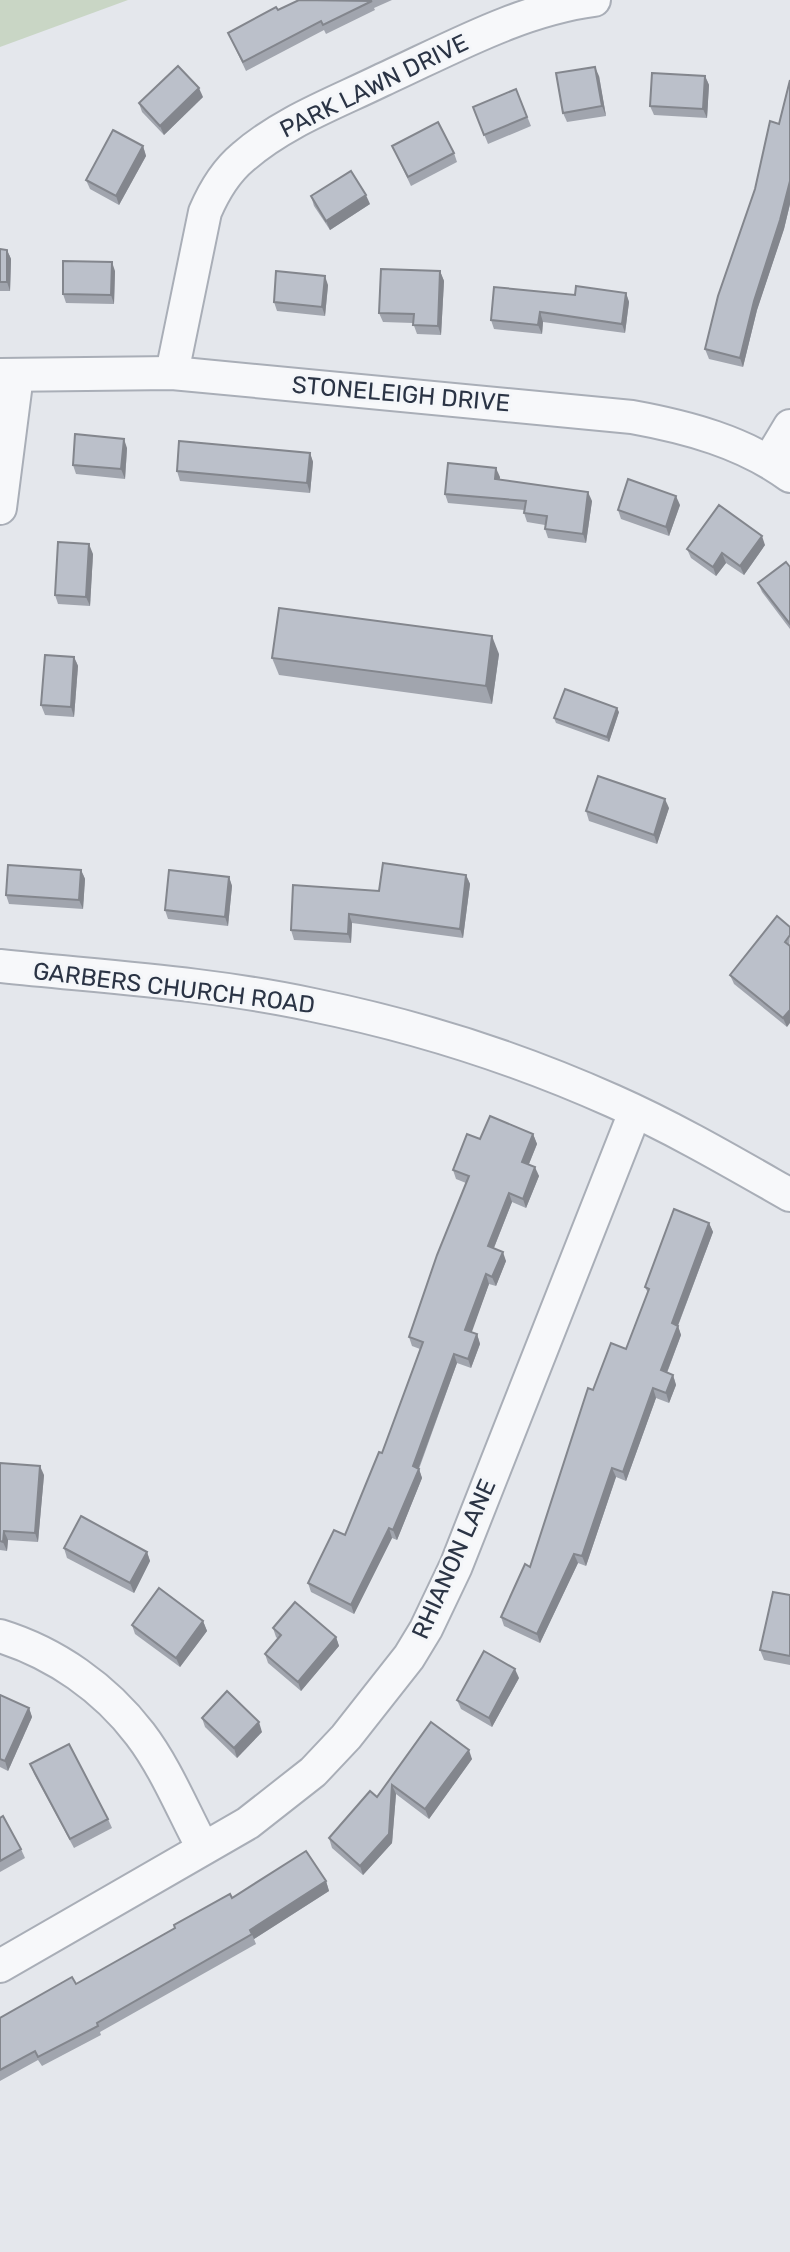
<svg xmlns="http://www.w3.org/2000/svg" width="790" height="2252" font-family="Rubik,sans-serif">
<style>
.green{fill:#c9d6c5}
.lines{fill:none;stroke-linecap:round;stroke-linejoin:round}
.minor-casing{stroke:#a9aeb7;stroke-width:36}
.minor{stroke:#f7f8fa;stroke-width:32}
.wall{fill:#a1a5ae}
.shaded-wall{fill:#83868d}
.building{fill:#bbc0ca;stroke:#83868d;stroke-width:2}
.labels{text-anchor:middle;stroke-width:6;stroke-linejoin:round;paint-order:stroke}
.street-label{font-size:24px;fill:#2b3445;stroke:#f4f6f9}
</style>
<rect width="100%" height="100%" fill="#e4e7ec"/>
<polygon class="green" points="0,0 128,0 0,47"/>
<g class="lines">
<g class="minor-casing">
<g id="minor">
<path d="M 172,373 L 205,212 C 214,191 225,172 243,157 C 283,122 335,103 382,80 C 450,49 519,10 594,0"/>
<path d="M 0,375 L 172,373 L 632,417 C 687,427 744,442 790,476"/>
<polyline points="769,461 790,426"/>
<polyline points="0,508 17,375"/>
<path d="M 0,966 C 104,977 211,983 313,1005 C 416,1026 517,1058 613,1101 C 674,1128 732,1162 790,1195"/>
<path d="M 0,1636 C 55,1653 105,1688 140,1734 C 166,1768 183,1811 203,1848"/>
<polyline points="0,1966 248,1823 313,1772 346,1737 409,1657 426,1629 456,1566 635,1112"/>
</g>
</g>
<use href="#minor" class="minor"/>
</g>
<g class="wall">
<polygon points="299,0 392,0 374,8 375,10 326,34 324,30 246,71 228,33"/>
<polygon points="599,76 606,116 567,122 563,113"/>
<polygon points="705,76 709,85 707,118 654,115 650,106"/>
<polygon points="790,80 790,204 784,229 757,310 743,367 709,359 705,349 779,124"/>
<polygon points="516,89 531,126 488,144 473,107"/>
<polygon points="203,97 164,135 142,112 139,103"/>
<polygon points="143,146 146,156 119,205 90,189 86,180"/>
<polygon points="392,146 454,153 457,162 411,186"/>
<polygon points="311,196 370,204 330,230 314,206"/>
<polygon points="0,249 7,250 11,259 10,291 0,291"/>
<polygon points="115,271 114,304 66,303 63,294"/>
<polygon points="440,271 444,281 441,335 417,334 413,323 383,322 379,313"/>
<polygon points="328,285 325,316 277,311 274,302"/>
<polygon points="626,293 629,302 625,333 543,322 542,334 494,329 491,320 575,295"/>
<polygon points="127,448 125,479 76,474 73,465"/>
<polygon points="310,453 313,462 310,493 180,481 177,471"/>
<polygon points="496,468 499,479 592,501 586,543 548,538 545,529 545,525 527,522 524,513 524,510 448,503 445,494"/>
<polygon points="680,505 669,536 621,519 618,510"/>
<polygon points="765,545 744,575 726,563 716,576 691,558 687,549"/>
<polygon points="93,554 90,606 58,604 55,595"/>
<polygon points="790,567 790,629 762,592 758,583"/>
<polygon points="499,654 492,704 279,675 272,658"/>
<polygon points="74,657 78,666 74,717 45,715 41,705"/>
<polygon points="619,712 609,742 556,723 554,718"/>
<polygon points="669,808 657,844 589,821 586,811"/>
<polygon points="81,870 85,879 83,909 9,904 6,895"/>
<polygon points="466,875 470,884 463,938 352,923 351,943 294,940 291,930 379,891"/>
<polygon points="229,877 232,886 228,926 168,919 165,910"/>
<polygon points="790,927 787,1027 734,984 730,975"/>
<polygon points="533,1134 537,1144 529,1164 539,1176 526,1208 512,1202 494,1248 506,1261 496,1286 489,1284 471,1332 477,1334 480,1344 471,1368 457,1363 419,1469 422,1478 397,1540 392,1538 354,1614 311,1592 308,1583 345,1535 382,1453 420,1349 412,1346 409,1337 466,1183 456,1179 453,1170 480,1139"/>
<polygon points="709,1223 713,1232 678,1326 681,1335 667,1373 673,1375 676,1385 669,1403 656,1398 626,1481 616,1477 586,1566 578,1563 540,1643 504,1626 501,1617 530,1567 593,1390 626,1349 648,1293 645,1287"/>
<polygon points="0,1463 44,1475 38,1542 8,1540 7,1551 0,1550"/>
<polygon points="64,1548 147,1552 150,1561 134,1593 67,1558"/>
<polygon points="790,1595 790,1665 764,1660 760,1650"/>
<polygon points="203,1621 207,1631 180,1667 135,1634 132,1625"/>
<polygon points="273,1628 336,1637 339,1646 301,1691 268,1663 265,1654 278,1639 276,1637"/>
<polygon points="519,1678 492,1727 461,1709 457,1700"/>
<polygon points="0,1695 29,1708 32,1717 8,1771 0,1767"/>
<polygon points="202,1718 262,1732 237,1758 205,1727"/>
<polygon points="431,1722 472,1759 429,1819 396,1794 392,1843 363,1875 332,1848 329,1838 377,1797"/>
<polygon points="30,1764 108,1819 112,1828 74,1848 34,1774"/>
<polygon points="0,1818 21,1849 25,1858 0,1872"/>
<polygon points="326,1881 329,1891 254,1939 256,1944 100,2032 101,2035 42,2066 38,2060 0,2081 0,2018 76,1984 232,1898"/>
</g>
<g class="shaded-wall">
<polygon points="595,67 599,76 606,116 602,106"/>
<polygon points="705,76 709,85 707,118 703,109"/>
<polygon points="199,88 203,97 164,135 160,126"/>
<polygon points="143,146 146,156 119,205 116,196"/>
<polygon points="790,181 790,204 784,229 757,310 743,367 740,358 754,301"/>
<polygon points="366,195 370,204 330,230 326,221"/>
<polygon points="7,250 11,259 10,291 7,282"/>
<polygon points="112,262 115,271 114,304 111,295"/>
<polygon points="440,271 444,281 441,335 438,326"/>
<polygon points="325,276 328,285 325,316 322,307"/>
<polygon points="626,293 629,302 625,333 622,324"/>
<polygon points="540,312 543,322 542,334 538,325"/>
<polygon points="124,439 127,448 125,479 121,469"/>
<polygon points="310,453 313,462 310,493 307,483"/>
<polygon points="496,468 500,477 499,488 495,479"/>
<polygon points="588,492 592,501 586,543 583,534"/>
<polygon points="676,496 680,505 669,536 666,527"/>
<polygon points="762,536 765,545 744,575 740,566"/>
<polygon points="89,544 93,554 90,606 86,597"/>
<polygon points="722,553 726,563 716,576 713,567"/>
<polygon points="492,636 499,654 492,704 486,686"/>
<polygon points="74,657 78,666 74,717 71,707"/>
<polygon points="617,708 619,712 609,742 607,737"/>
<polygon points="665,799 669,808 657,844 654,835"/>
<polygon points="81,870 85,879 83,909 79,900"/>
<polygon points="466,875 470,884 463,938 460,929"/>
<polygon points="229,877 232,886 228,926 225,917"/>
<polygon points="349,914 352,923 351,943 348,934"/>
<polygon points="790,1010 790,1023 787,1027 783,1018"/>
<polygon points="533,1134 537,1144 526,1171 522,1162"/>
<polygon points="535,1167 539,1176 526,1208 523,1199"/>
<polygon points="509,1193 512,1202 491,1255 488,1246"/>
<polygon points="709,1223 713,1232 675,1333 672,1323"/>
<polygon points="503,1252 506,1261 496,1286 492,1277"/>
<polygon points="486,1274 489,1284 469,1340 465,1330"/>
<polygon points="678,1326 681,1335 664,1380 661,1370"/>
<polygon points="477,1334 480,1344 471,1368 468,1359"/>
<polygon points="454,1354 457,1363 416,1475 419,1469 422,1478 397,1540 393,1530 413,1466"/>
<polygon points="673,1375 676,1385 669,1403 666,1393"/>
<polygon points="653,1388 656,1398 626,1481 623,1472"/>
<polygon points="40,1466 44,1475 38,1542 35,1533"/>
<polygon points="612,1468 616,1477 586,1566 582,1556"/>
<polygon points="389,1528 392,1538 354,1614 351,1605"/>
<polygon points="4,1531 8,1540 7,1551 3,1542"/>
<polygon points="147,1552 150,1561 134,1593 130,1583"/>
<polygon points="574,1554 578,1563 540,1643 537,1634"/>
<polygon points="203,1621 207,1631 180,1667 176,1658"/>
<polygon points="336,1637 339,1646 301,1691 298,1682"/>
<polygon points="515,1669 519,1678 492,1727 489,1718"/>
<polygon points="29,1708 32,1717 8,1771 5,1761"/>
<polygon points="259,1722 262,1732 237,1758 234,1748"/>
<polygon points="469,1750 472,1759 429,1819 425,1809"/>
<polygon points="392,1785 396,1794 392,1843 363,1875 360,1866"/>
<polygon points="326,1881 329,1891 254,1939 250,1930"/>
</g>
<g class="building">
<polygon points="299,0 372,1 323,25 321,21 243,62 228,33 276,7 278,10"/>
<polygon points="178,66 199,88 160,126 139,103"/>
<polygon points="595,67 602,106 563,113 556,73"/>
<polygon points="652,73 705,76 703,109 650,106"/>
<polygon points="790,80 790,181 780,220 754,301 740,358 705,349 718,296 755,189 770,121 779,124"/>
<polygon points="516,89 527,117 484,135 473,107"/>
<polygon points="438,122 454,153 408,177 392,146"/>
<polygon points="113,130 143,146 116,196 86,180"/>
<polygon points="351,171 366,195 326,221 311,196"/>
<polygon points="0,249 7,250 7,282 0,282"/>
<polygon points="63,261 112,262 111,295 63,294"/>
<polygon points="381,269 440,271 438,326 413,325 414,314 379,313"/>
<polygon points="276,271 325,276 322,307 274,302"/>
<polygon points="576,286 626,293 622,324 540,312 538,325 491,320 494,287 575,295"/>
<polygon points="75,434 124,439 121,469 73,465"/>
<polygon points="179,441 310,453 307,483 177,471"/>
<polygon points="448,463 496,468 495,479 588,492 583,534 545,529 547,516 524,513 526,501 445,494"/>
<polygon points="628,479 676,496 666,527 618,510"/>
<polygon points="719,505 762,536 740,566 722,553 713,567 687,549"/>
<polygon points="58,542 89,544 86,597 55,595"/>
<polygon points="786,562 790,567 790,624 758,583"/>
<polygon points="279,608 492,636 486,686 272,658"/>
<polygon points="45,655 74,657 71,707 41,705"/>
<polygon points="565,689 617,708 607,737 554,718"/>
<polygon points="598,776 665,799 654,835 586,811"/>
<polygon points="383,863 466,875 460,929 349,914 348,934 291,930 293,885 379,891"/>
<polygon points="8,865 81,870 79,900 6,895"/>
<polygon points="169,870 229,877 225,917 165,910"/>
<polygon points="777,916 790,927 790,935 785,942 790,946 790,1010 783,1018 730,975"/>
<polygon points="490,1116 533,1134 522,1162 535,1167 523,1199 509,1193 488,1246 503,1252 492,1277 486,1274 465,1330 477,1334 468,1359 454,1354 413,1466 419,1469 393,1530 389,1528 351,1605 308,1583 334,1530 345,1535 379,1452 382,1453 423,1342 409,1337 437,1255 469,1176 453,1170 467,1134 480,1139"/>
<polygon points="674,1209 709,1223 672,1323 678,1326 661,1370 673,1375 666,1393 653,1388 623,1472 612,1468 582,1556 574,1554 537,1634 501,1617 525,1564 530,1567 588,1388 593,1390 611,1343 626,1349 649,1289 645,1287"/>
<polygon points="0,1463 40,1466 35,1533 4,1531 3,1542 0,1541"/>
<polygon points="81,1516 147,1552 130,1583 64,1548"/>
<polygon points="159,1588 203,1621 176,1658 132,1625"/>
<polygon points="773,1592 790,1595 790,1656 760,1650"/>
<polygon points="295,1602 336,1637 298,1682 265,1654 281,1635 273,1628"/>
<polygon points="484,1651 515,1669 489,1718 457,1700"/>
<polygon points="227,1691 259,1722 234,1748 202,1718"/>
<polygon points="0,1695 29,1708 5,1761 0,1759"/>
<polygon points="431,1722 469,1750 425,1809 392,1785 389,1834 360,1866 329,1838 370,1791 377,1797"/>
<polygon points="69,1744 108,1819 70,1839 30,1764"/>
<polygon points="3,1816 21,1849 0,1861 0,1818"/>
<polygon points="306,1851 326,1881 250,1930 252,1934 97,2023 98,2026 38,2057 35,2051 0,2070 0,2018 72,1977 76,1984 175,1928 174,1925 230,1894 232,1898"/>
</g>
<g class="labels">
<g class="street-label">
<text transform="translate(374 86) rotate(-26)" y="8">PARK LAWN DRIVE</text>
<text transform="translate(401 394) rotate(5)" y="8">STONELEIGH DRIVE</text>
<text transform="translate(174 988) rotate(7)" y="8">GARBERS CHURCH ROAD</text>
<text transform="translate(454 1559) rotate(-66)" y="8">RHIANON LANE</text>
</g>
</g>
</svg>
